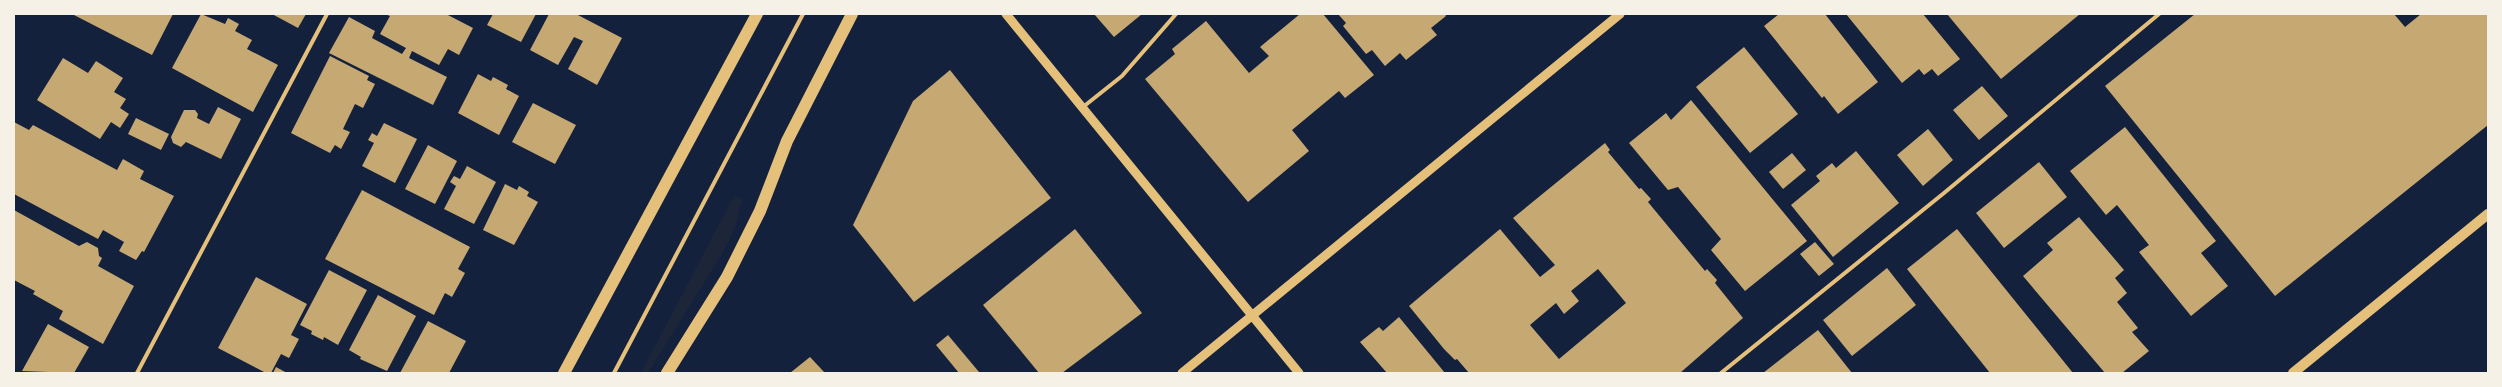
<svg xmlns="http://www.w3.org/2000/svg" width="2502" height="387" font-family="Barlow,sans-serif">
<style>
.green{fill:#1d2539}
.building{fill:#c6a872;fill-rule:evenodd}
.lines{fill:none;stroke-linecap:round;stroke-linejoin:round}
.service{stroke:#e5c07b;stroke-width:4}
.tertiary{stroke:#e5c07b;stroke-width:9}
.secondary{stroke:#e5c07b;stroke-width:10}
.primary{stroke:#e5c07b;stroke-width:12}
</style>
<rect width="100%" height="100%" fill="#14213d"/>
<polygon class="green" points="734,196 742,199 735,228 723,252 648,373 641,373"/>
<g class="building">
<polygon points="72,14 173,14 152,55"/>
<polygon points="201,14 225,24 228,18 239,24 235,31 252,40 247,49 278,65 253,112 172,68"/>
<polygon points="272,14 306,14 298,28"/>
<polygon points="385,14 446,14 473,28 459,55 448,49 439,65 412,51 409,58 447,77 433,105 329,53 349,17 375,31 372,38 402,54 406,48 380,34 390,16"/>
<polygon points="493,14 536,14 521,42 487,25"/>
<polygon points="549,14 576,14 622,38 597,85 568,69 583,41 574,37 558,65 530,50"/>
<polygon points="1094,14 1142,14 1114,37"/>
<polygon points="1300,14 1323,14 1374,75 1345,98 1339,91 1292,130 1309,151 1248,202 1145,79 1175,54 1172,49 1206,21 1249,73 1269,56 1260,47"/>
<polygon points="1338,14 1445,14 1446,16 1431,28 1437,35 1406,60 1400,53 1385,66 1372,50 1366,54 1343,26 1346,23"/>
<polygon points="1779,14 1825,14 1878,82 1838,114 1824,96 1822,98 1764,26"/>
<polygon points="1846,14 1923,14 1960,59 1938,76 1932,69 1924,75 1919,69 1902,83"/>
<polygon points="1947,14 2080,14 2001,79"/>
<polygon points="2195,14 2394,14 2405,27 2421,14 2488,14 2488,125 2275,296 2105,86"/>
<polygon points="1744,47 1798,114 1750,153 1696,87"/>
<polygon points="330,56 369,76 367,80 375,84 363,108 355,104 343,129 350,132 341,149 335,145 330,153 291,133"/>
<polygon points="63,58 88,73 96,61 123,78 114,92 126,99 120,108 129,114 120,128 111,122 100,139 37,100"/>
<polygon points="950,70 1051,198 914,302 853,225 913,101"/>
<polygon points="478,74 491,81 493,77 508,85 506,89 519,96 499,135 458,113"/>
<polygon points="1982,86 2008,116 1979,140 1953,110"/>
<polygon points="1691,100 1807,241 1745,291 1711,250 1721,239 1678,187 1668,190 1629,143 1666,113 1671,120"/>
<polygon points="533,103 576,125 555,164 512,142"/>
<polygon points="218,107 241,119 221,159 186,142 181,147 173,143 171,137 184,110 195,110 198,114 197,118 209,124"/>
<polygon points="136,118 169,134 161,150 128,134"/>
<polygon points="14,122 29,130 33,125 117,170 123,159 144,171 140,179 174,196 144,252 142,251 136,260 119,251 124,242 103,230 98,239 14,194"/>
<polygon points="384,123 417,139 395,183 362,166 374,143 368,140 372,133 377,136"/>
<polygon points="2125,127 2216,241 2201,253 2228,286 2191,316 2139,252 2149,245 2117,205 2106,215 2070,171"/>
<polygon points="1928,129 1953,160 1923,186 1897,155"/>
<path d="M 1605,143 L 1610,150 L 1608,152 L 1639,189 L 1641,188 L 1651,199 L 1648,202 L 1705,271 L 1707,269 L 1717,280 L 1715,283 L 1743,318 L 1680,373 L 1469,373 L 1457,359 L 1455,360 L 1444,349 L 1409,306 L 1500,229 L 1540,277 L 1555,265 L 1513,218 ZM 1598,269 L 1626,303 L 1559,359 L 1530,325 L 1556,303 L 1564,314 L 1579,301 L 1571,291 Z"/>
<polygon points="428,145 457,161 435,204 405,189"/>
<polygon points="1856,151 1899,203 1833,257 1791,205 1820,181 1816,176 1832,163 1836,168"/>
<polygon points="1792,153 1806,170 1783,189 1769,172"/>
<polygon points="2039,162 2067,197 2004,248 1976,213"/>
<polygon points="467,166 496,182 474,224 444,209 456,186 450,182 454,176 460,179"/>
<polygon points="505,184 517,190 519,186 529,192 527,196 538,202 514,245 483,230"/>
<polygon points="362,190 470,247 458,269 465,273 452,297 445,293 434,315 325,259"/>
<polygon points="14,210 79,246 87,242 98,248 99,256 102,258 98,266 134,286 103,344 59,319 63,311 33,294 35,291 14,280"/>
<polygon points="2079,217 2124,270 2115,278 2127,293 2117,302 2138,328 2132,332 2149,351 2122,373 2105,373 2023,276 2053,250 2047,243"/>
<polygon points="1075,229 1142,313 1062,373 1039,373 983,305"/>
<polygon points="1957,229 2073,373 1990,373 1907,269"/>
<polygon points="1815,242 1834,264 1819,276 1800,254"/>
<polygon points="1887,268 1916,305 1852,356 1823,320"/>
<polygon points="329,270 367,290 338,345 324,337 323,340 311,334 312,331 300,325"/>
<polygon points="256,277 307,304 291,335 299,339 289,358 281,354 271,373 266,373 218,348"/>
<polygon points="378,295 416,316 387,371 360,359 361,357 349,350"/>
<polygon points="1399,317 1445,373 1387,373 1360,342 1379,327 1383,331"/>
<polygon points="428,321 466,341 449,373 400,373"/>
<polygon points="48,324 89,347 74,373 22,371"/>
<polygon points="1818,330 1852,373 1763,373"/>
<polygon points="948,335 979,372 977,373 959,373 936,345"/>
<polygon points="810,357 825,373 790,373"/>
<polygon points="276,367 287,373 273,373"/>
</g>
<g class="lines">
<g class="service">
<polyline points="1083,107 1122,76 1176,14"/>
<polyline points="137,373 327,14"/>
<polyline points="614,373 803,14"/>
<polyline points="1721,373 1944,193 2159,14"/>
</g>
<g class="tertiary">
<polyline points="1006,14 1299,373"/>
<polyline points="1182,373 1620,14"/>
</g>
<polyline class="secondary" points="2293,373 2488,214"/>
<g class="primary">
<polyline points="564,373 757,14"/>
<polyline points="667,373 727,277 760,211 787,141 852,14"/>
</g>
</g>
<rect width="2502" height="387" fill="none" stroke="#f6f1e7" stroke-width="30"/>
</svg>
